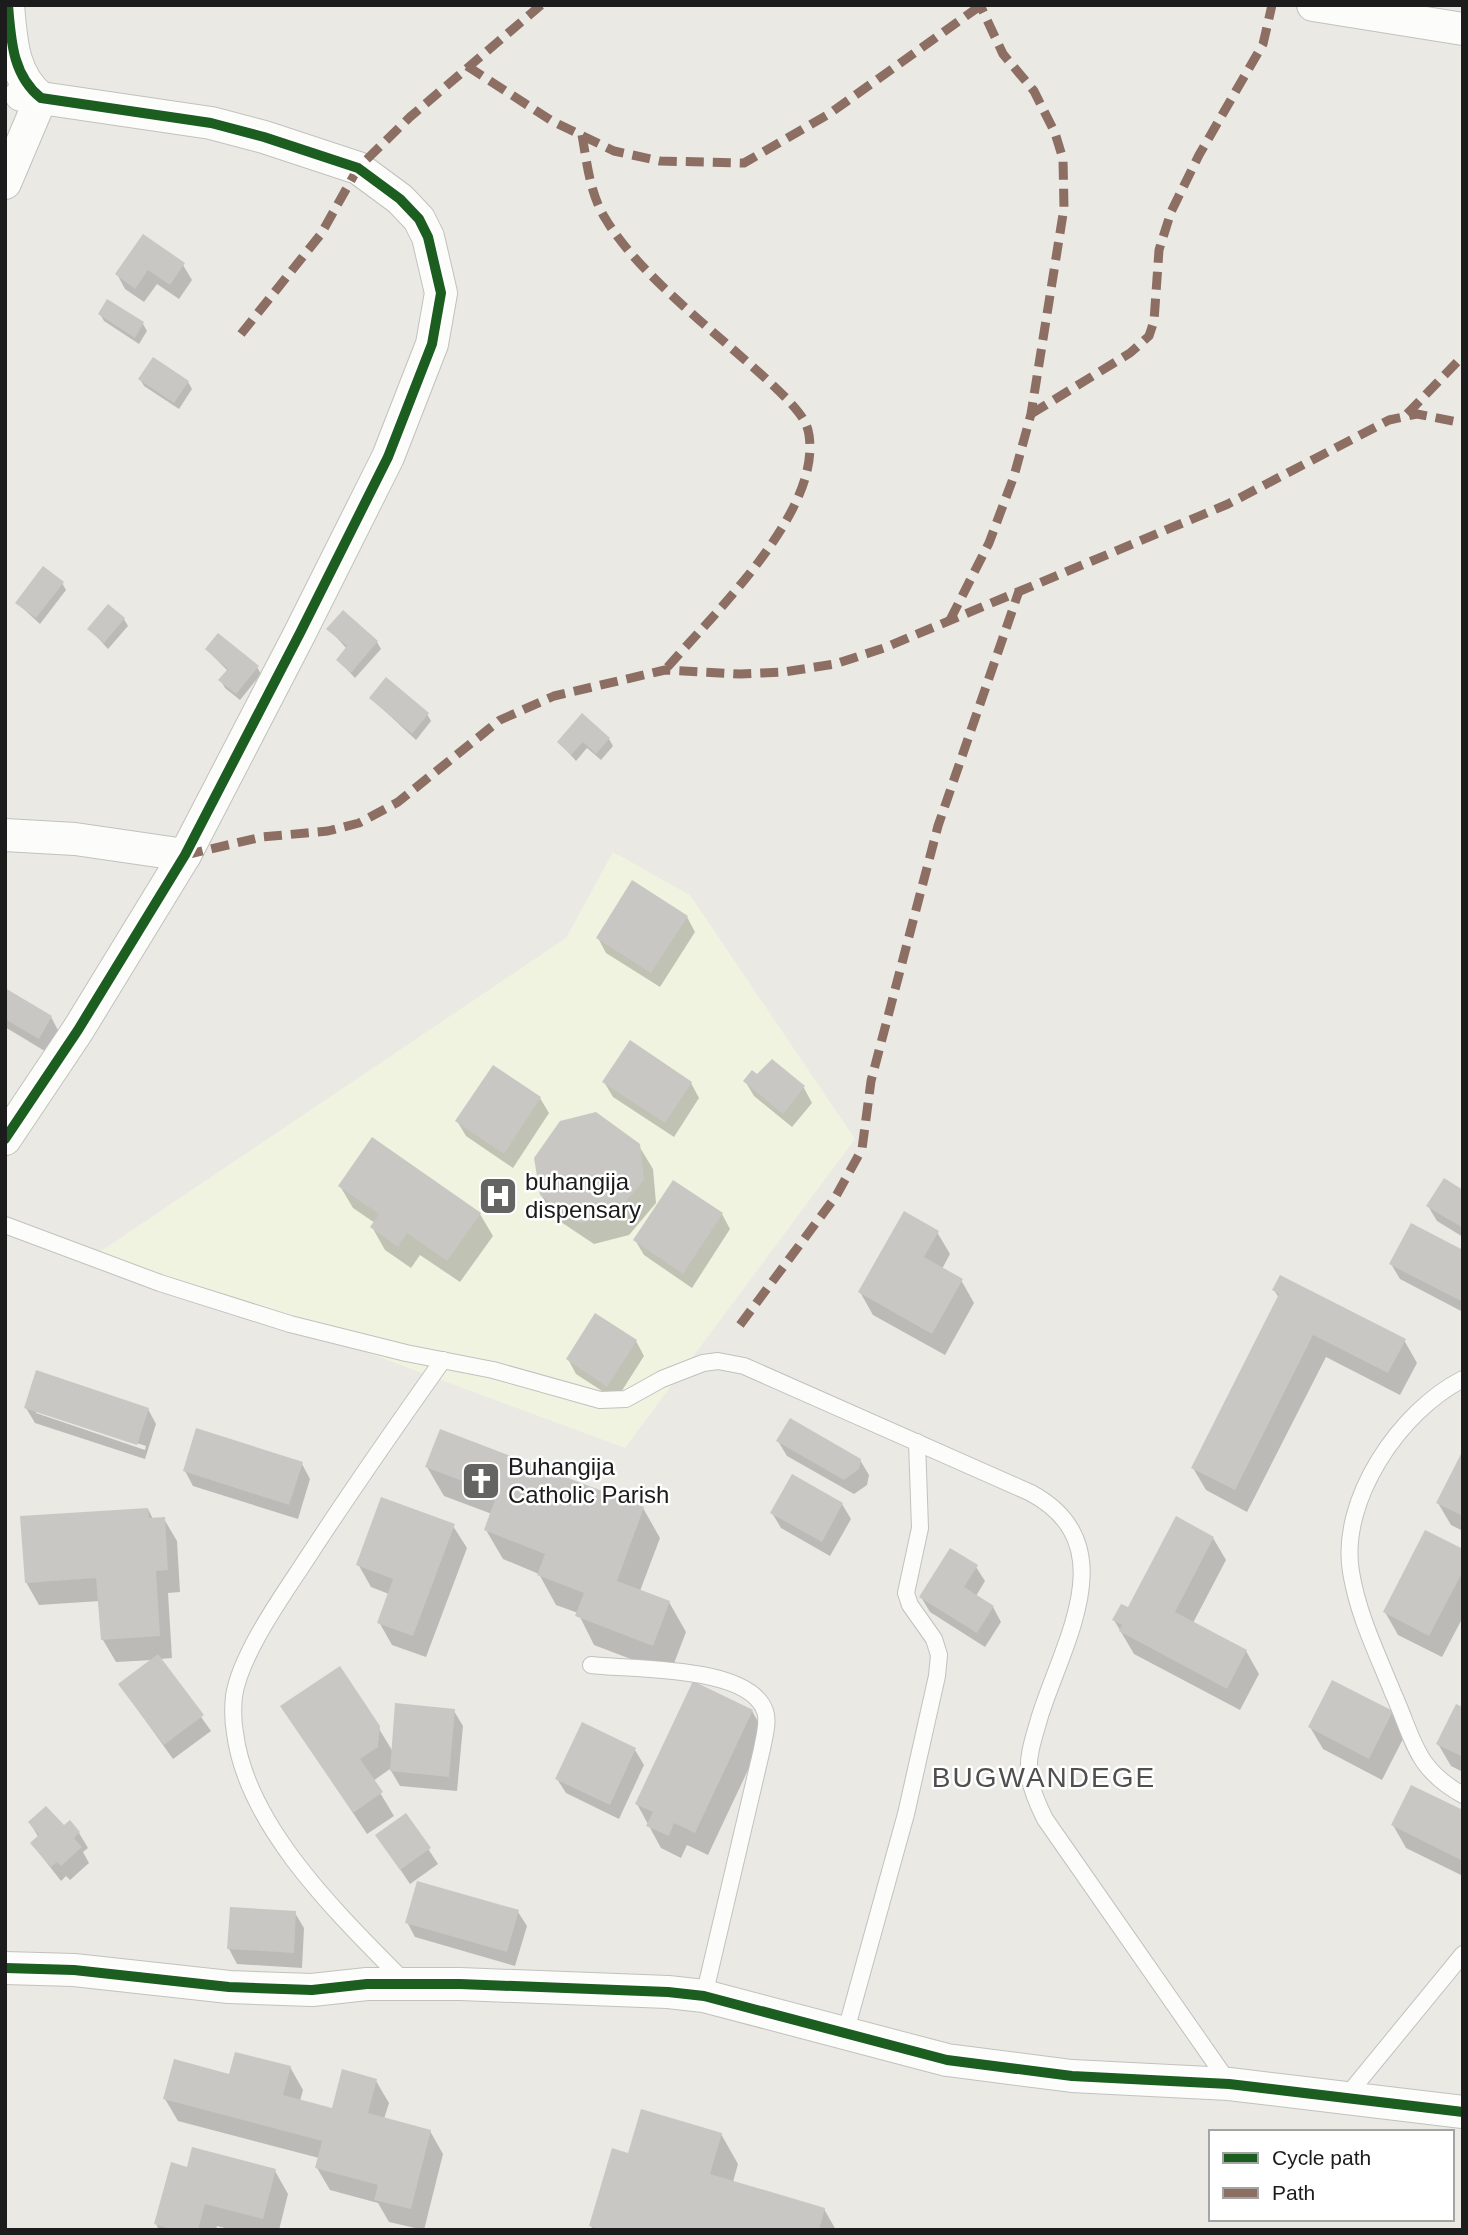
<svg xmlns="http://www.w3.org/2000/svg" width="1468" height="2235" font-family="Arial,sans-serif">
<style>
.education{fill:#f0f3e0}
.shadow{fill:#0003;fill-rule:evenodd}
.building{fill:#c8c7c4}
.lines{fill:none;stroke-linecap:round;stroke-linejoin:round}
.service-casing{stroke:#c1c1bf;stroke-width:18}
.minor-casing{stroke:#c1c1bf;stroke-width:34}
.service{stroke:#fcfcfb;stroke-width:16}
.minor{stroke:#fcfcfb;stroke-width:32}
.quiet{stroke:#8d6e63;stroke-width:9;stroke-dasharray:18 9;stroke-linecap:butt}
.cycleway-casing{stroke:#fff;stroke-width:15}
.cycleway{stroke:#1b5e20;stroke-width:10}
.labels{text-anchor:middle;stroke-width:5;stroke-linejoin:round;paint-order:stroke}
.poi-label{font-size:24px;fill:#1c1c1c;stroke:#fff;text-anchor:start}
.quarter-label{font-size:28px;letter-spacing:2px;fill:#4f4f4f;stroke:#fff}
</style>
<rect width="100%" height="100%" fill="#eae9e4"/>
<polygon class="education" points="613,852 690,895 855,1139 625,1448 98,1253 566,938"/>
<g class="shadow">
<polygon points="183,265 192,280 179,299 157,284 144,302 125,289 117,274"/>
<polygon points="108,301 143,324 147,331 139,344 104,321 100,314"/>
<polygon points="140,379 188,382 192,389 179,409 144,386"/>
<polygon points="62,583 66,590 40,624 17,603"/>
<polygon points="124,619 128,626 108,649 90,629"/>
<polygon points="329,629 377,642 381,649 355,678 338,660 347,649"/>
<polygon points="207,650 257,667 261,674 240,700 225,688 221,681 228,671"/>
<polygon points="371,698 427,714 431,721 416,740"/>
<polygon points="609,739 613,746 601,760 587,748 576,761 559,742"/>
<polygon points="687,917 695,932 660,987 606,953 598,938"/>
<polygon points="5,990 51,1017 59,1032 48,1053 5,1027"/>
<polygon points="772,1061 804,1088 812,1103 792,1127 754,1096 745,1081 757,1076"/>
<polygon points="604,1082 691,1083 699,1098 674,1137 613,1097"/>
<polygon points="540,1098 549,1113 513,1168 466,1136 457,1121"/>
<polygon points="639,1146 653,1169 656,1203 629,1235 594,1244 555,1218 541,1195"/>
<polygon points="340,1186 480,1214 493,1236 460,1282 420,1255 411,1268 385,1250 372,1227 375,1223 353,1208"/>
<polygon points="1463,1192 1463,1237 1437,1221 1428,1206"/>
<polygon points="722,1214 730,1229 692,1288 644,1255 635,1240"/>
<polygon points="937,1232 950,1254 942,1269 961,1280 974,1303 945,1355 873,1315 860,1292"/>
<polygon points="1463,1252 1463,1312 1400,1279 1391,1264"/>
<polygon points="1274,1290 1404,1340 1417,1363 1400,1395 1326,1357 1247,1512 1206,1490 1193,1468 1279,1298"/>
<polygon points="636,1341 644,1356 616,1400 576,1374 568,1359"/>
<path d="M 26,1408 L 148,1409 L 156,1424 L 145,1459 L 35,1423 ZM 36,1410 L 146,1446 L 145,1450 L 36,1413 Z"/>
<polygon points="778,1441 860,1460 869,1475 867,1485 854,1494 787,1456"/>
<polygon points="1463,1454 1463,1531 1451,1525 1438,1503"/>
<polygon points="302,1464 310,1479 298,1519 193,1486 185,1471"/>
<polygon points="427,1467 643,1508 660,1538 640,1591 669,1602 686,1632 670,1674 594,1645 578,1613 556,1605 539,1574 503,1559 486,1530 492,1514 444,1496"/>
<polygon points="842,1504 851,1519 830,1556 781,1528 772,1513"/>
<polygon points="148,1509 153,1519 164,1519 177,1541 180,1592 168,1593 172,1658 160,1659 211,1731 173,1759 120,1685 153,1660 116,1662 103,1640 100,1601 39,1605 26,1582"/>
<polygon points="453,1526 467,1548 426,1657 392,1645 379,1622 389,1594 371,1587 358,1564"/>
<polygon points="1213,1538 1226,1560 1193,1623 1246,1651 1259,1674 1240,1710 1134,1654 1114,1620"/>
<polygon points="1463,1551 1463,1617 1442,1657 1398,1635 1385,1612"/>
<polygon points="976,1567 985,1581 976,1596 993,1607 1001,1622 985,1647 930,1612 921,1597"/>
<polygon points="282,1706 378,1727 393,1752 454,1711 463,1726 457,1791 400,1786 390,1769 373,1781 394,1816 367,1834"/>
<polygon points="1463,1709 1463,1772 1451,1766 1438,1744"/>
<polygon points="752,1711 765,1734 708,1855 687,1845 681,1858 661,1848 637,1804"/>
<polygon points="1392,1713 1405,1735 1382,1780 1323,1749 1310,1727"/>
<polygon points="635,1750 644,1765 619,1819 566,1793 557,1779"/>
<polygon points="1463,1812 1463,1876 1406,1848 1393,1825"/>
<polygon points="406,1815 438,1864 410,1884 377,1835"/>
<polygon points="30,1823 79,1833 88,1848 83,1852 89,1863 70,1880 66,1876 61,1881 32,1844 39,1838"/>
<polygon points="518,1912 527,1926 515,1966 415,1937 407,1922"/>
<polygon points="295,1913 304,1928 302,1968 237,1964 229,1949"/>
<polygon points="290,2067 303,2090 300,2101 334,2110 376,2081 389,2103 384,2119 430,2131 443,2154 424,2230 389,2222 378,2203 330,2190 317,2168 319,2158 178,2121 165,2099 230,2076"/>
<polygon points="721,2134 738,2164 733,2182 824,2209 836,2230 593,2230 591,2226 629,2156"/>
<polygon points="188,2169 275,2171 288,2194 279,2230 233,2230 217,2226 216,2230 159,2230 156,2224"/>
</g>
<g class="building">
<polygon points="143,234 185,263 170,285 148,270 135,289 115,274"/>
<polygon points="107,299 144,322 135,338 98,314"/>
<polygon points="153,357 189,381 174,403 138,379"/>
<polygon points="43,566 64,582 36,618 15,603"/>
<polygon points="108,604 125,618 104,643 87,629"/>
<polygon points="343,610 378,641 351,673 336,660 347,646 326,629"/>
<polygon points="218,633 259,666 236,694 218,680 228,669 205,649"/>
<polygon points="386,677 429,713 412,734 369,698"/>
<polygon points="582,713 610,738 596,754 583,742 571,755 557,742"/>
<polygon points="632,880 688,916 651,973 596,938"/>
<polygon points="5,988 52,1016 39,1039 5,1019"/>
<polygon points="630,1040 692,1082 665,1123 602,1082"/>
<polygon points="772,1059 805,1086 783,1114 743,1081 752,1070 757,1074"/>
<polygon points="493,1065 541,1097 504,1154 455,1121"/>
<polygon points="596,1112 640,1144 644,1180 616,1213 580,1223 540,1195 534,1158 560,1121"/>
<polygon points="372,1137 481,1213 447,1261 407,1233 398,1247 370,1227 379,1214 338,1186"/>
<polygon points="1444,1178 1463,1190 1463,1228 1426,1206"/>
<polygon points="673,1180 723,1213 683,1274 633,1240"/>
<polygon points="904,1211 939,1231 924,1257 963,1279 932,1334 858,1292"/>
<polygon points="1411,1223 1463,1250 1463,1302 1389,1264"/>
<polygon points="1280,1275 1406,1339 1388,1373 1313,1335 1235,1490 1191,1468 1279,1294 1272,1290"/>
<polygon points="595,1313 637,1340 607,1387 566,1359"/>
<polygon points="36,1370 149,1408 137,1445 24,1408"/>
<polygon points="790,1418 861,1459 859,1469 844,1480 776,1441"/>
<polygon points="196,1428 303,1462 289,1505 183,1471"/>
<polygon points="440,1429 644,1507 617,1581 670,1601 653,1646 575,1616 584,1593 537,1575 545,1554 484,1530 497,1494 425,1467"/>
<polygon points="1463,1450 1463,1516 1436,1503"/>
<polygon points="792,1474 843,1503 822,1542 770,1513"/>
<polygon points="381,1497 455,1524 413,1636 377,1623 393,1579 356,1565"/>
<polygon points="148,1508 149,1518 165,1517 168,1570 156,1571 160,1636 101,1640 96,1578 25,1583 20,1516"/>
<polygon points="1176,1516 1214,1537 1175,1612 1247,1650 1227,1689 1119,1631 1122,1625 1112,1620 1121,1604 1128,1607"/>
<polygon points="1425,1530 1463,1549 1463,1571 1429,1636 1383,1612"/>
<polygon points="950,1548 978,1565 964,1587 994,1606 977,1633 919,1597"/>
<polygon points="158,1654 204,1715 164,1745 118,1684"/>
<polygon points="340,1666 380,1726 378,1747 360,1759 383,1792 353,1813 280,1706"/>
<polygon points="1332,1680 1393,1711 1369,1759 1308,1727"/>
<polygon points="693,1681 753,1710 695,1833 674,1823 669,1836 646,1826 653,1812 635,1804"/>
<polygon points="395,1703 455,1709 449,1777 390,1771"/>
<polygon points="1456,1704 1463,1707 1463,1757 1436,1744"/>
<polygon points="582,1722 636,1748 610,1805 555,1779"/>
<polygon points="1411,1785 1463,1810 1463,1861 1391,1825"/>
<polygon points="46,1806 64,1825 70,1820 80,1832 74,1838 82,1847 61,1866 57,1862 51,1867 30,1843 39,1835 28,1822"/>
<polygon points="406,1813 431,1848 400,1870 375,1835"/>
<polygon points="417,1881 519,1910 507,1952 405,1923"/>
<polygon points="230,1907 296,1911 294,1953 227,1949"/>
<polygon points="235,2052 291,2066 283,2095 332,2108 342,2069 377,2079 368,2113 431,2130 411,2209 374,2200 378,2185 315,2168 322,2141 163,2099 174,2059 229,2074"/>
<polygon points="641,2109 722,2133 710,2174 825,2208 819,2230 603,2230 589,2226 612,2148 628,2153"/>
<polygon points="192,2147 276,2169 263,2219 205,2204 198,2230 174,2230 154,2224 171,2162 187,2167"/>
</g>
<g class="lines">
<g class="service-casing">
<g id="service">
<path d="M 5,1225 L 160,1283 L 290,1324 L 406,1353 L 493,1370 L 600,1400 L 626,1399 L 662,1379 L 703,1363 L 718,1361 L 744,1366 L 1031,1493 C 1125,1544 1064,1640 1040,1716 C 1035,1734 1027,1755 1029,1774 C 1031,1790 1038,1805 1045,1819 L 1229,2083"/>
<path d="M 1463,1379 C 1400,1411 1339,1500 1351,1572 C 1358,1615 1377,1653 1393,1693 C 1414,1739 1414,1768 1463,1795"/>
<path d="M 591,1665 C 632,1670 749,1665 765,1711 C 769,1722 764,1737 762,1749 L 704,1996"/>
<path d="M 405,1982 C 341,1917 247,1828 235,1733 C 233,1722 233,1706 234,1696 C 240,1657 278,1602 300,1569 C 346,1498 394,1429 443,1360"/>
<polyline points="845,2034 906,1814 937,1676 939,1655 934,1639 910,1605 906,1593 920,1528 917,1442"/>
<polyline points="1345,2098 1463,1954"/>
</g>
</g>
<g class="minor-casing">
<g id="minor">
<polyline points="1313,5 1463,29"/>
<polyline points="5,183 41,98 21,95"/>
<polyline points="5,835 75,839 185,855"/>
<path d="M 5,1139 L 78,1030 L 185,855 L 300,633 L 388,457 L 432,344 L 441,293 L 428,237 L 419,219 L 400,199 L 358,168 L 264,137 L 211,123 L 41,98 C 12,75 11,39 8,5"/>
<polyline points="5,1968 74,1970 229,1987 312,1990 367,1984 460,1984 668,1992 704,1996 947,2060 1072,2076 1229,2084 1463,2112"/>
</g>
</g>
<use href="#service" class="service"/>
<use href="#minor" class="minor"/>
<g class="quiet">
<polyline points="467,66 552,121 614,151 660,161 744,163 829,114 980,6"/>
<path d="M 582,135 C 587,163 590,194 605,218 C 643,282 733,344 787,399 C 796,409 807,420 809,435 C 821,513 713,614 665,670"/>
<polyline points="241,334 321,234 358,168 410,117 541,5"/>
<polyline points="1031,414 1130,353 1149,336 1154,321 1159,250 1171,212 1199,155 1263,44 1272,5"/>
<polyline points="1407,414 1463,356"/>
<polyline points="950,620 989,543 1014,476 1031,414 1064,208 1063,159 1055,133 1034,91 1003,54 980,5"/>
<polyline points="185,855 262,837 328,831 359,823 398,802 500,720 554,696 665,670 740,674 784,672 835,664 884,648 1228,504 1389,420 1417,414 1463,423"/>
<polyline points="740,1325 836,1196 862,1149 871,1081 938,826 1019,591"/>
</g>
<g class="cycleway-casing">
<g id="cycleway">
<path d="M 5,1139 L 78,1030 L 185,855 L 300,633 L 388,457 L 432,344 L 441,293 L 428,237 L 419,219 L 400,199 L 358,168 L 264,137 L 211,123 L 41,98 C 12,75 11,39 8,5"/>
<polyline points="5,1968 74,1970 229,1987 312,1990 367,1984 460,1984 668,1992 704,1996 947,2060 1072,2076 1229,2084 1463,2112"/>
</g>
</g>
<use href="#cycleway" class="cycleway"/>
</g>
<defs>
<g id="hospital-square" transform="scale(2.0125)"><rect x="-9" y="-9" width="18" height="18" rx="4" fill="#646462" stroke="#fff"/><path d="M-5-5h3v3.5h4V-5h3V5h-3V1.5h-4V5h-3Z" fill="#fff"/></g>
<g id="church-square" transform="scale(2.0125)"><rect x="-9" y="-9" width="18" height="18" rx="4" fill="#646462" stroke="#fff"/><path d="M-1.2-6h2.4v3.5h3.3v2.4h-3.3V6h-2.4V-.1h-3.3v-2.4h3.3Z" fill="#fff"/></g>
</defs>
<g fill-rule="evenodd">
<use href="#hospital-square" x="498" y="1196"/>
<use href="#church-square" x="481" y="1481"/>
</g>
<g class="labels">
<g class="poi-label">
<text x="525" y="1190">buhangija<tspan x="525" dy="28">dispensary</tspan></text>
<text x="508" y="1475">Buhangija<tspan x="508" dy="28">Catholic Parish</tspan></text>
</g>
<g class="quarter-label">
<text x="1044" y="1787">BUGWANDEGE</text>
</g>
</g>
<rect width="1468" height="2235" fill="none" stroke="#1c1c1c" stroke-width="14"/>
<rect x="1209" y="2130" width="245" height="91" fill="#ffffff" stroke="#a4a4a4" stroke-width="2"/>
<rect x="1223" y="2153" width="35" height="10" fill="#1b5e20" stroke="#a4a4a4" stroke-width="2"/>
<text x="1272" y="2165" font-size="21" fill="#1c1c1c">Cycle path</text>
<rect x="1223" y="2188" width="35" height="10" fill="#8d6e63" stroke="#a4a4a4" stroke-width="2"/>
<text x="1272" y="2200" font-size="21" fill="#1c1c1c">Path</text>
</svg>
